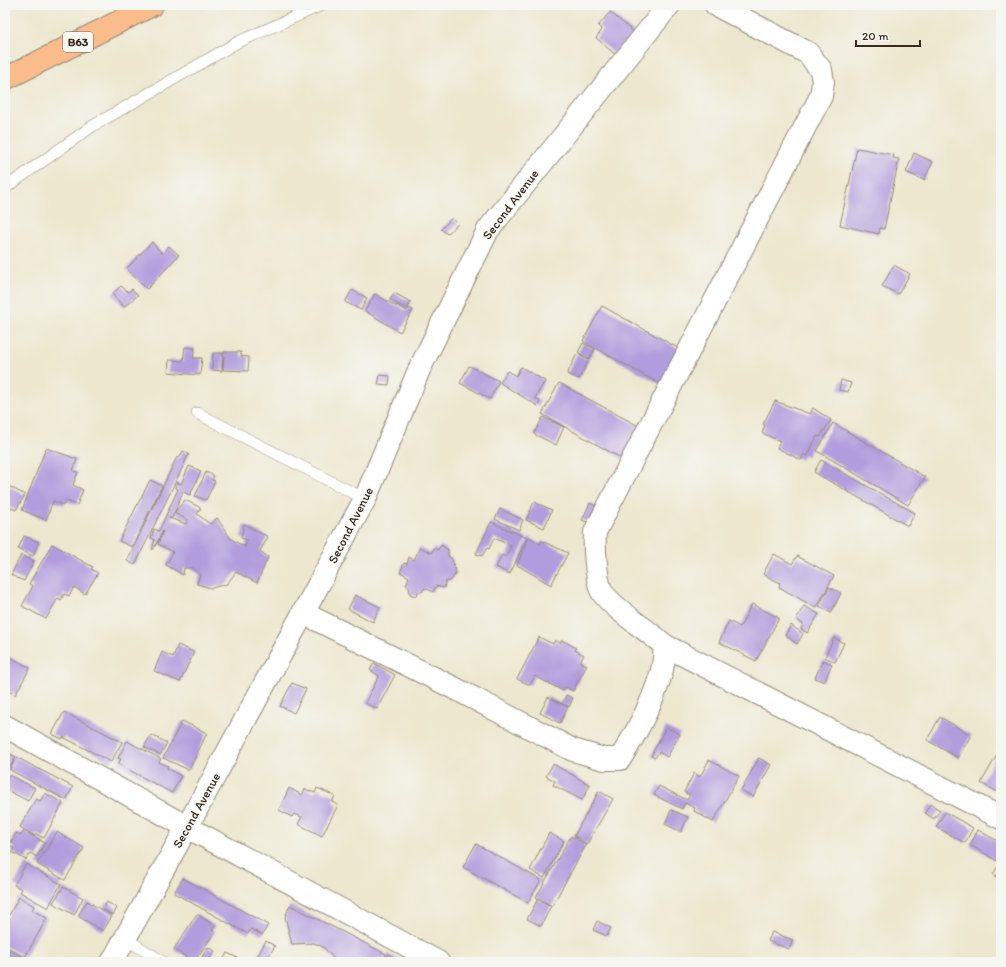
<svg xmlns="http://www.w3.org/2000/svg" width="1006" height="967" font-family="Itim,sans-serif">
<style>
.building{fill:#b19cdd}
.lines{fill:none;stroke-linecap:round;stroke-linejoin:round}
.service-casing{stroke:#948876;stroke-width:12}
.minor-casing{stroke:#948876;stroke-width:24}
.trunk-casing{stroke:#948876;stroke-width:24}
.service{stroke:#fff;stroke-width:11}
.minor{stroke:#fff;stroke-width:22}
.trunk{stroke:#fabc8b;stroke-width:22}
.labels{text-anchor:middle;stroke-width:3;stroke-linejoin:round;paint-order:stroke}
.shield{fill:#f6f6f2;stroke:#73675e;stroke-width:1}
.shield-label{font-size:12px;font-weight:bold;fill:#3b2a1e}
.street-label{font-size:13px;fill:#3b2a1e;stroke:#f6f6f2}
</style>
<rect width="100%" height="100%" fill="#f6f6f2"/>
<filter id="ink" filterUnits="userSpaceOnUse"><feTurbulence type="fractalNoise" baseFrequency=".025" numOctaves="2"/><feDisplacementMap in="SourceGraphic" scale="8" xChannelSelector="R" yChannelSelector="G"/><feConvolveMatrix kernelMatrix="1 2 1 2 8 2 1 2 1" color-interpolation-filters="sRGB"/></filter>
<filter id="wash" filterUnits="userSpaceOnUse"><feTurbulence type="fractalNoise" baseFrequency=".012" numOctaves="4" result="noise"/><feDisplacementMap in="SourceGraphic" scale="16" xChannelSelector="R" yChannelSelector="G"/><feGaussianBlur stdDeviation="0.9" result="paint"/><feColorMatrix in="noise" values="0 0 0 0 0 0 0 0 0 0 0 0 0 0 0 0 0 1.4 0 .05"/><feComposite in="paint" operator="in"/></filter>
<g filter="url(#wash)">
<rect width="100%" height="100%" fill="#ece7ce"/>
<g id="blocks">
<g class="building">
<polygon points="610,12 635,33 617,56 596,38 602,30 598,26"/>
<polygon points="857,148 894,155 893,158 899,159 884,229 880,228 879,234 840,225"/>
<polygon points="914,153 933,162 924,180 906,172"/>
<polygon points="452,218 458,224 447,234 441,229"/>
<polygon points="152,242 162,253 169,246 179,255 147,289 126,269"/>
<polygon points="894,265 910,274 898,294 882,286"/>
<polygon points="121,286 128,292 132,289 138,295 124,307 112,294"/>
<polygon points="352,290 367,298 361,310 345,302"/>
<polygon points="394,293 411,302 407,309 390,300"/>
<polygon points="375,294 396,306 397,305 407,311 409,308 413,310 400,332 365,311"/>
<polygon points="602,306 687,353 667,388 583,341"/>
<polygon points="583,343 595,349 589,359 578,352"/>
<polygon points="185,347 195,348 193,358 202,358 200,375 168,372 169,360 183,361"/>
<polygon points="224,352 241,352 241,356 249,357 248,371 223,370"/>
<polygon points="213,353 223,353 222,371 212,370"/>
<polygon points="577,354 589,360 579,379 567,374"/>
<polygon points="469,366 499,381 490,399 460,383"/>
<polygon points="521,367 545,381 535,398 540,401 538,406 500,383 507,371 516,376"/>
<polygon points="380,375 390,376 389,385 378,384"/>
<polygon points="841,380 851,383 848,392 839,390"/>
<polygon points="559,383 646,430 628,462 542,414"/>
<polygon points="775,401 810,414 813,408 831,420 820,437 817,436 807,457 804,454 801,460 777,448 780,441 762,433 765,425 763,424"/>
<polygon points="543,417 564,427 556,445 534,434"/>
<polygon points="833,423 925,477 908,505 817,451"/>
<polygon points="46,448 77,459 73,471 78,472 73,485 83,490 77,505 66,501 64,505 53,501 46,520 22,510"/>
<polygon points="183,451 189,454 135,565 127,561 177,457 179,458"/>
<polygon points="821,460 915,513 908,526 814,472"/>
<polygon points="189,466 201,471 190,495 183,492 172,518 169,518 186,524 188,520 174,513 185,500 201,508 197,514 210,524 217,518 231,539 245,547 247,540 241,538 244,524 268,537 260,551 268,557 257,583 236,572 227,584 211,588 197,584 200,575 192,568 184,568 183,575 166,565 173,552 158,544 163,531 153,550 152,549 155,540 151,538 154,529 159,531 178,489 175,488 177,482 181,484"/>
<polygon points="206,472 214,476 212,480 215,481 206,500 195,496"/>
<polygon points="150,480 162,486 132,547 119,541"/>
<polygon points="5,484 25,495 16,510 5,505"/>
<polygon points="534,502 552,510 544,528 526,520"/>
<polygon points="590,503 604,510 596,526 582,520"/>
<polygon points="500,509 523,520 519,530 495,519"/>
<polygon points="491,522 527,538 510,574 496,567 502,555 506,557 511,546 494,538 489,549 487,548 482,556 476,554"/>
<polygon points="24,536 39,542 33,556 18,549"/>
<polygon points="529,537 540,544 542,541 568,553 551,585 517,565"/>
<polygon points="52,544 93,567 91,569 98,573 85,594 74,587 69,596 64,594 61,600 58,598 46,619 22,606 33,586 29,584"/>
<polygon points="441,545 448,550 448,556 452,559 456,573 453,578 450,581 446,581 444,588 436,586 433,592 425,588 422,592 418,592 417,595 414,596 410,594 409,587 406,585 409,577 400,572 404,563 407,564 409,557 414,560 420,547 431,553 434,548 438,550"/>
<polygon points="774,554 792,564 797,556 834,576 816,608 779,587 780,583 763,574"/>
<polygon points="21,555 34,561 24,581 11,575"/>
<polygon points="829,587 841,593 831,613 819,606"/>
<polygon points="355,595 380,607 373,622 348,609"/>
<polygon points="752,604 779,618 756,661 719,642 729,621 740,627"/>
<polygon points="804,606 819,614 807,633 801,629 803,624 796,619"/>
<polygon points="791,625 803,634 797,644 785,635"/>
<polygon points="539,637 553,644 555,640 560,643 562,640 576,648 575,650 584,655 580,662 587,665 573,691 565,687 563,691 535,676 530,685 517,679"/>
<polygon points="834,638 844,643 835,662 825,657"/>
<polygon points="178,645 194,652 180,682 154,671 162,652 173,657"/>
<polygon points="5,654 30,668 15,695 5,689"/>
<polygon points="823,660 832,664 824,682 815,678"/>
<polygon points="374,663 395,675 377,709 365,703 379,676 370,670"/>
<polygon points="292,683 306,689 294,713 280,706"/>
<polygon points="566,695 573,698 569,707 562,704"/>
<polygon points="548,697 568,707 560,723 540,713"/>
<polygon points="64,712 122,742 111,762 63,737 62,739 52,734"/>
<polygon points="940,717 971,735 958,758 927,740"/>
<polygon points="182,721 207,733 189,770 163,758"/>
<polygon points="666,727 680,734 667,757 659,752 655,758 651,756"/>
<polygon points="151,735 167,743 160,755 144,747"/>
<polygon points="127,741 161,759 159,762 168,766 167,768 181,776 172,793 118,764 121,759 118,758"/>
<polygon points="1001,748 1001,794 981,783"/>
<polygon points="5,751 16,757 5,775"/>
<polygon points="16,757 73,787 66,800 10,770"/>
<polygon points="759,758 771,765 753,797 741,790"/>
<polygon points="709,760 739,776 713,822 694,811 695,808 685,803 682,809 654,795 659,786 687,800 690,795 684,792 694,773 700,777"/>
<polygon points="553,764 590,785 582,800 553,785 555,781 546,776"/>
<polygon points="9,775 35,788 28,801 5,789 5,783"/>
<polygon points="289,788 302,795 305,789 315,793 317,788 335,796 332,802 338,805 322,836 298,824 302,817 294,814 292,817 279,810"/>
<polygon points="599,791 613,799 587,844 574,836"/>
<polygon points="45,793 63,803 44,838 36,834 35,836 20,827 36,799 40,801"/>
<polygon points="930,804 940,810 934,819 925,813"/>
<polygon points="671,810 688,817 681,832 665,824"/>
<polygon points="945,812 973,828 965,843 936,827"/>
<polygon points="978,830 1001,843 999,862 970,845"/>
<polygon points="24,831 45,843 37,857 30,853 26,860 12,852 14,848 9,845 16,833 21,835"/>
<polygon points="57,832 84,848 65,880 37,864"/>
<polygon points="549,833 564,841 544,878 530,870"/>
<polygon points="571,836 586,845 552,906 536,897"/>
<polygon points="476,844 541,880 528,903 463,867"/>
<polygon points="1001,862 1001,879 993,874"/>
<polygon points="26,864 61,884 48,908 20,892 22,889 14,885"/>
<polygon points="183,878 268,925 262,935 251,929 248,934 174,893"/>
<polygon points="63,887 83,898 74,915 53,903"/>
<polygon points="19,897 34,906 32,910 47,918 25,957 5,946 5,915 8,917"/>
<polygon points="538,899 551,906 541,926 527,919"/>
<polygon points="87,901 112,916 103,931 78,916"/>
<polygon points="107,902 117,908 113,915 103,909"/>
<polygon points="290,905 386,954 382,962 337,962 323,947 314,943 292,944 285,917"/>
<polygon points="197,914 215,926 212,930 215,932 194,962 174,949"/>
<polygon points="597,921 611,928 607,936 593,930"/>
<polygon points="772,932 793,940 789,949 768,941"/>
<polygon points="266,941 275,946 265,962 254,962"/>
<polygon points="208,947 215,951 207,962 199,962"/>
<polygon points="5,948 25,959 23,962 5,962"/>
<polygon points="227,953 238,958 236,962 222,962"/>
<polygon points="388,954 402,962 384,962"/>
</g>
</g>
</g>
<g filter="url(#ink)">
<use href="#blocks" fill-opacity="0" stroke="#948876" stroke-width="1"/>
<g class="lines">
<g class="service-casing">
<g id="service">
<polyline points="5,188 91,127 238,42 322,5"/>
<polyline points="197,413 365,499"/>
<polyline points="126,939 163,962"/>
</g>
</g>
<g class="minor-casing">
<g id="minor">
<path d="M 716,5 L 808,53 L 821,70 L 823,82 L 821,96 L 595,532 C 594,546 596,578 601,590 C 607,604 650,632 664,645 L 1001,818"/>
<path d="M 303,613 L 456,689 L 573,750 L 604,759 L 620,759 C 637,732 668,677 664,645"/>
<polyline points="5,726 187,827 438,962"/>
<polyline points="112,962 187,827 365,499 419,370 488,230 669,5"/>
</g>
</g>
<g class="trunk-casing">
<polyline id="trunk" points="5,79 152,5"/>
</g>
<use href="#service" class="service"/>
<use href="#minor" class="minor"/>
<use href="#trunk" class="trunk"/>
</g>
</g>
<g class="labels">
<rect class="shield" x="63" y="32" width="30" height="20" rx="3"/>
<g class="shield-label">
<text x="78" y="46">B63</text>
</g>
<g class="street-label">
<text transform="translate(510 204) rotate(-53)" y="5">Second Avenue</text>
<text transform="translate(350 525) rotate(-63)" y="5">Second Avenue</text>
<text transform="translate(196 810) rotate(-61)" y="5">Second Avenue</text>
</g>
</g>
<rect width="1006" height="967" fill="none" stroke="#f6f6f2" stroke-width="20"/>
<path d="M856 40v6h64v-6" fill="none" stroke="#3b2a1e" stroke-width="2"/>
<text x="862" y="40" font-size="12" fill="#3b2a1e" stroke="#f6f6f2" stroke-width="3" paint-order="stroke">20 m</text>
</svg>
